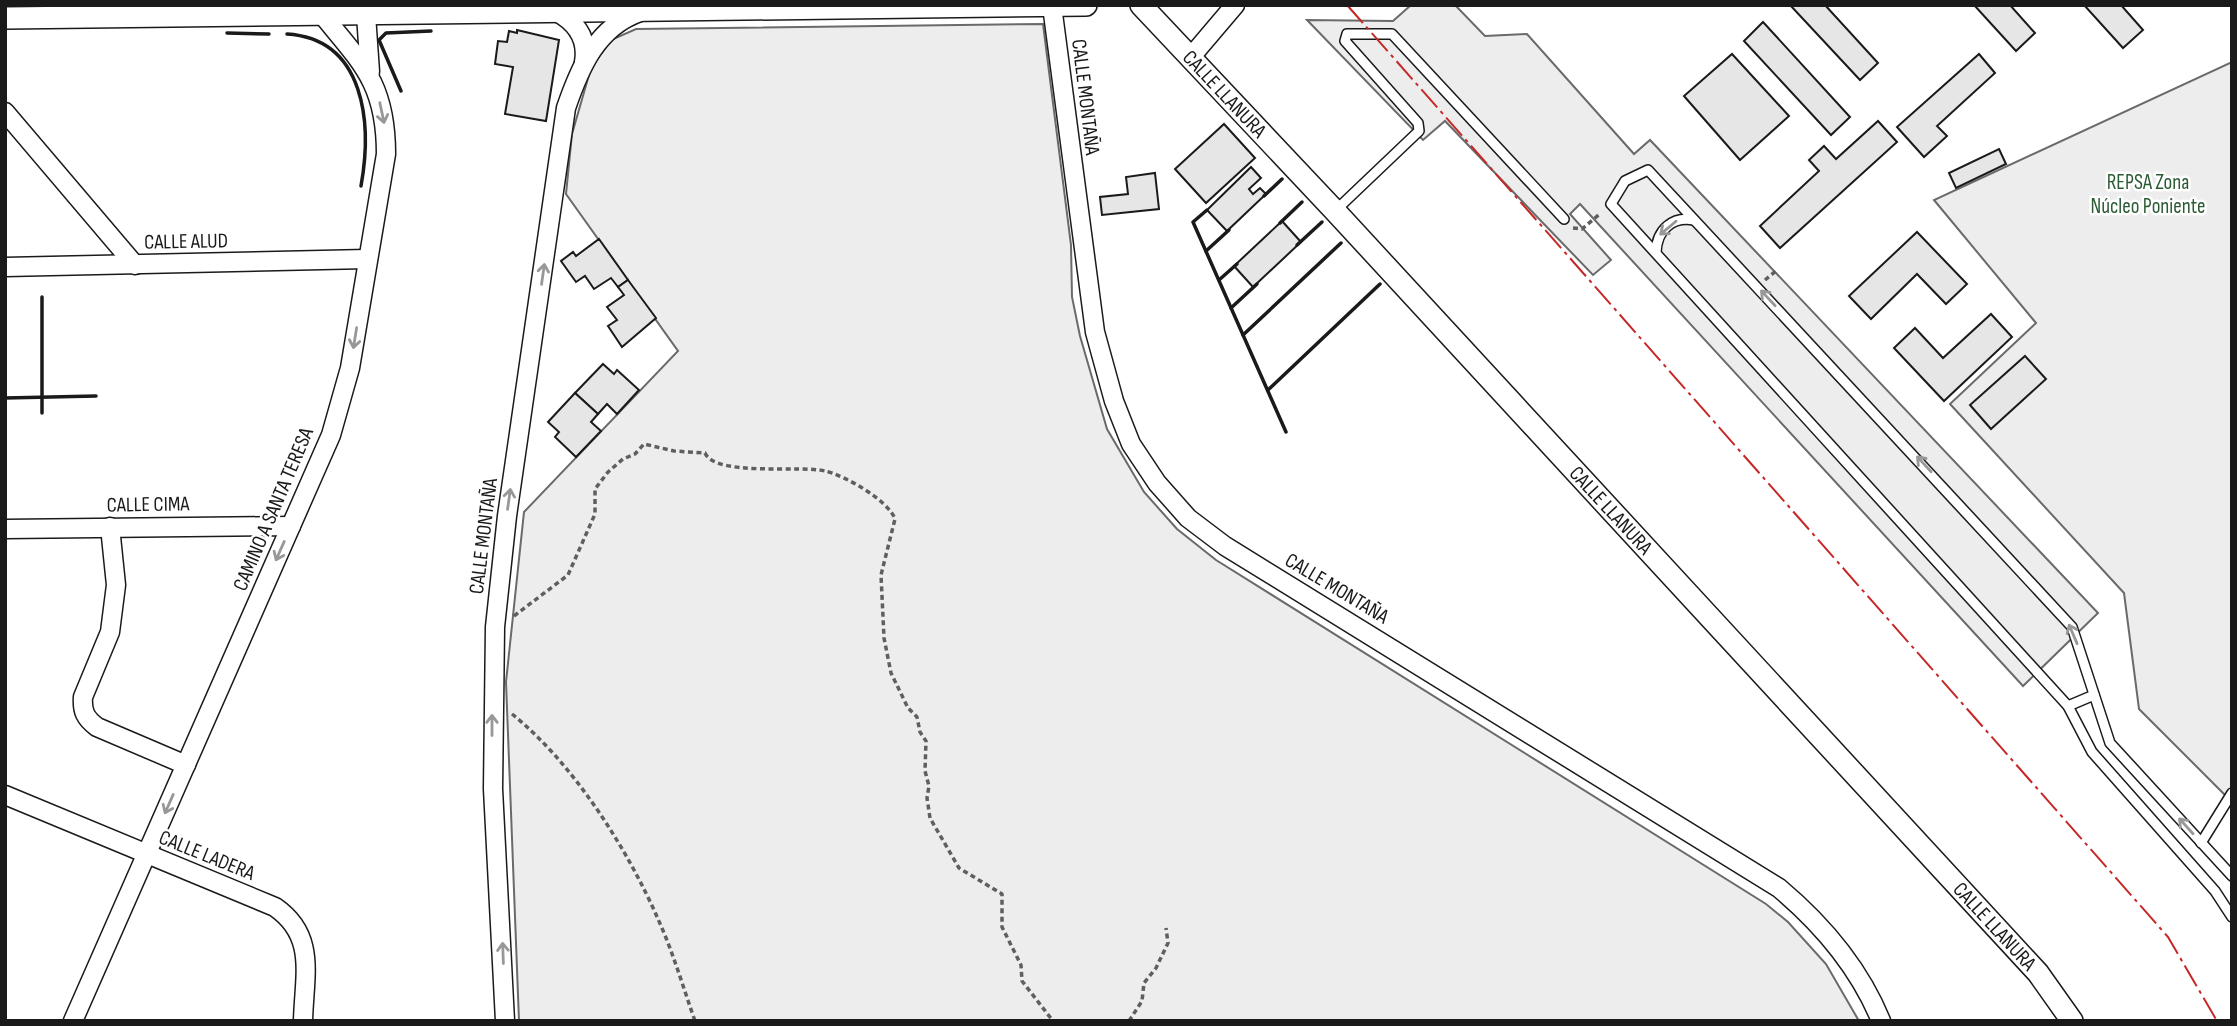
<svg xmlns="http://www.w3.org/2000/svg" width="2237" height="1026" font-family="'Sofia Sans Condensed',sans-serif">
<style>
.built{fill:#ededed;stroke:#6a6a6a;stroke-width:2}
.building{fill:#e6e6e6;stroke:#1a1a1a;stroke-width:2}
.lines{fill:none;stroke-linecap:round;stroke-linejoin:round}
.service-casing{stroke:#1a1a1a;stroke-width:12}
.minor-casing{stroke:#1a1a1a;stroke-width:21}
.tertiary-casing{stroke:#1a1a1a;stroke-width:24}
.path{stroke:#5f5f5f;stroke-width:3.5;stroke-dasharray:5 3.5;stroke-linecap:butt}
.service{stroke:#fff;stroke-width:9}
.minor{stroke:#fff;stroke-width:18}
.tertiary{stroke:#fff;stroke-width:21}
.wall{stroke:#1a1a1a;stroke-width:3.5}
.power{stroke:#c62828;stroke-width:2;stroke-dasharray:24 5 3.5 5;stroke-linecap:butt}
.oneway{stroke:#989898}
.labels{text-anchor:middle;stroke-width:5;stroke-linejoin:round;paint-order:stroke}
.street-label{font-size:21px;fill:#1a1a1a;stroke:#fff}
.park-label{font-size:21px;fill:#2b5a34;stroke:#fff}
</style>
<rect width="100%" height="100%" fill="#fff"/>
<g class="built">
<polygon points="1411,5 1455,5 1485,36 1527,34 1634,154 1650,140 2098,613 2023,686 1580,204 1570,214 1611,260 1593,275 1445,121 1423,140 1307,20 1393,21"/>
<polygon points="1043,24 1071,245 1072,297 1080,336 1107,429 1144,492 1177,529 1216,560 1766,904 1788,922 1826,964 1859,1021 519,1021 506,682 524,512 678,351 566,194 572,134 591,68 611,40 636,29"/>
<polygon points="2232,62 2232,802 2139,709 2124,593 1950,404 2036,323 1934,200"/>
</g>
<g class="building">
<polygon points="1790,5 1825,5 1878,63 1860,80"/>
<polygon points="1974,5 2010,5 2035,33 2016,51"/>
<polygon points="2084,5 2121,5 2143,30 2123,48"/>
<polygon points="1763,22 1850,117 1831,135 1744,41"/>
<polygon points="517,30 559,40 546,121 505,114 513,67 495,64 498,41 507,42 509,31 517,33"/>
<polygon points="1732,54 1789,116 1740,160 1684,96"/>
<polygon points="1979,54 1995,73 1937,126 1947,136 1924,157 1897,127"/>
<polygon points="1878,121 1897,142 1780,248 1760,226 1819,171 1809,160 1824,146 1836,159"/>
<polygon points="1224,124 1255,158 1206,203 1175,169"/>
<polygon points="1999,149 2006,164 1956,188 1949,173"/>
<polygon points="1251,167 1261,178 1249,189 1253,194 1260,188 1266,194 1227,231 1207,210"/>
<polygon points="1155,173 1159,209 1102,215 1100,197 1128,194 1126,177"/>
<polygon points="1282,221 1301,242 1253,287 1234,266"/>
<polygon points="1917,232 1967,284 1946,304 1917,274 1871,319 1849,296"/>
<polygon points="599,239 628,280 618,287 611,278 594,289 585,276 576,282 561,261 573,252 576,256"/>
<polygon points="628,280 656,318 622,347 608,326 617,320 607,307 624,295 618,287"/>
<polygon points="1991,314 2012,337 1944,401 1894,348 1915,328 1943,358"/>
<polygon points="2025,356 2046,379 1991,429 1970,405"/>
<polygon points="603,364 614,374 617,370 639,390 617,414 607,404 598,414 575,393"/>
<polygon points="575,393 598,414 591,422 601,431 576,457 555,437 559,432 548,422"/>
</g>
<g class="lines">
<g class="service-casing">
<g id="service">
<polyline points="1335,211 1419,131 1418,123 1345,41 1347,34 1392,34 1564,219"/>
<path d="M 1656,252 C 1657,230 1672,216 1694,220"/>
<polyline points="2068,706 2094,695"/>
<polyline points="2201,843 2232,793"/>
<polyline points="2232,876 2110,743 2072,627 1648,170 1625,181 1611,204 2068,706 2092,752 2215,891 2232,917"/>
</g>
</g>
<g class="minor-casing">
<g id="minor">
<path d="M 1052,6 L 1095,332 L 1114,401 L 1131,444 L 1157,483 L 1188,518 L 1225,546 L 1779,888 C 1823,925 1859,967 1881,1021"/>
<path d="M 560,8 L 557,12 C 577,23 588,39 584,62"/>
<polyline points="366,15 370,72"/>
<polyline points="1190,58 1235,5"/>
<polyline points="5,112 135,265"/>
<polyline points="5,267 367,259"/>
<path d="M 110,527 L 116,585 L 110,632 L 83,697 C 82,711 85,718 97,727 L 186,765"/>
<polyline points="5,529 291,526"/>
<path d="M 5,795 L 275,907 C 317,936 304,976 303,1021"/>
<path d="M 73,1021 L 331,435 L 350,368 L 386,154 C 386,80 359,61 316,7"/>
<path d="M 505,1021 L 493,789 L 495,627 L 507,516 L 566,108 C 580,67 597,27 640,12"/>
</g>
</g>
<g class="tertiary-casing">
<g id="tertiary">
<path id="s1" d="M 1141,5 L 1335,211 L 2038,973 L 2072,1021"/>
<polyline points="5,18 1086,5"/>
</g>
</g>
<g class="path">
<polyline points="1573,228 1582,229 1601,213"/>
<polyline points="1765,280 1777,270"/>
<path d="M 514,616 L 568,575 L 595,514 L 595,489 L 608,472 L 623,459 L 635,454 L 644,444 L 674,451 L 705,453 C 715,477 802,465 825,471 C 844,475 888,500 895,519 L 881,575 L 884,638 L 891,673 L 908,708 L 917,717 L 920,732 L 926,741 L 925,771 L 929,786 L 927,798 L 930,818 L 959,868 L 1002,894 L 1002,927 L 1021,965 L 1022,981 L 1053,1021"/>
<path d="M 512,714 C 573,763 627,848 658,919 C 673,952 683,987 695,1021"/>
<polyline points="1129,1021 1142,1001 1144,983 1156,968 1168,943 1166,928"/>
</g>
<use href="#service" class="service"/>
<use href="#minor" class="minor"/>
<use href="#tertiary" class="tertiary"/>
<g class="wall">
<polyline points="227,33 269,34"/>
<path d="M 287,34 C 366,39 372,125 361,186"/>
<polyline points="401,91 379,40 386,33 431,31"/>
<polyline points="1264,196 1282,179"/>
<polyline points="1207,210 1193,222 1286,432"/>
<polyline points="1280,223 1302,202"/>
<polyline points="1297,245 1322,222"/>
<polyline points="1206,251 1229,230"/>
<polyline points="1219,280 1237,264"/>
<polyline points="1231,308 1257,284"/>
<polyline points="1243,335 1341,243"/>
<polyline points="1268,390 1380,284"/>
<polyline points="5,398 96,396"/>
<polyline points="42,413 42,297"/>
</g>
<polyline class="power" points="1347,5 2168,937 2217,1021"/>
</g>
<defs><path id="oneway-shaft" d="M-6 0H5M1.5-3L5.5 0L1.5 3" fill="none" stroke-width="1.6" stroke-linecap="round" stroke-linejoin="round" transform="scale(1.75)"/></defs>
<g class="oneway">
<use href="#oneway-shaft" transform="translate(382 113) rotate(78)"/>
<use href="#oneway-shaft" transform="translate(1668 228) rotate(140)"/>
<use href="#oneway-shaft" transform="translate(543 274) rotate(-82)"/>
<use href="#oneway-shaft" transform="translate(1768 298) rotate(-133)"/>
<use href="#oneway-shaft" transform="translate(355 338) rotate(99)"/>
<use href="#oneway-shaft" transform="translate(1924 464) rotate(-133)"/>
<use href="#oneway-shaft" transform="translate(509 499) rotate(-82)"/>
<use href="#oneway-shaft" transform="translate(280 551) rotate(114)"/>
<use href="#oneway-shaft" transform="translate(2073 634) rotate(-113)"/>
<use href="#oneway-shaft" transform="translate(492 725) rotate(-90)"/>
<use href="#oneway-shaft" transform="translate(169 804) rotate(114)"/>
<use href="#oneway-shaft" transform="translate(2186 826) rotate(-132)"/>
<use href="#oneway-shaft" transform="translate(503 953) rotate(-92)"/>
</g>
<g class="labels">
<g class="street-label">
<text dy="7" stroke="none"><textPath href="#s1" startOffset="122">CALLE LLANURA</textPath></text>
<text transform="translate(1086 97) rotate(83)" y="7">CALLE MONTAÑA</text>
<text transform="translate(186 241) rotate(-1)" y="7">CALLE ALUD</text>
<text transform="translate(148 504) rotate(-1)" y="7">CALLE CIMA</text>
<text transform="translate(273 509) rotate(-67)" y="7">CAMINO A SANTA TERESA</text>
<text dy="7" stroke="none"><textPath href="#s1" startOffset="690">CALLE LLANURA</textPath></text>
<text transform="translate(483 536) rotate(-83)" y="7">CALLE MONTAÑA</text>
<text transform="translate(1337 588) rotate(31)" y="7">CALLE MONTAÑA</text>
<text transform="translate(207 855) rotate(22)" y="7">CALLE LADERA</text>
<text dy="7" stroke="none"><textPath href="#s1" startOffset="1256">CALLE LLANURA</textPath></text>
</g>
<g class="park-label">
<text x="2148" y="189">REPSA Zona<tspan x="2148" dy="24">Núcleo Poniente</tspan></text>
</g>
</g>
<rect width="2237" height="1026" fill="none" stroke="#1a1a1a" stroke-width="14"/>
</svg>
